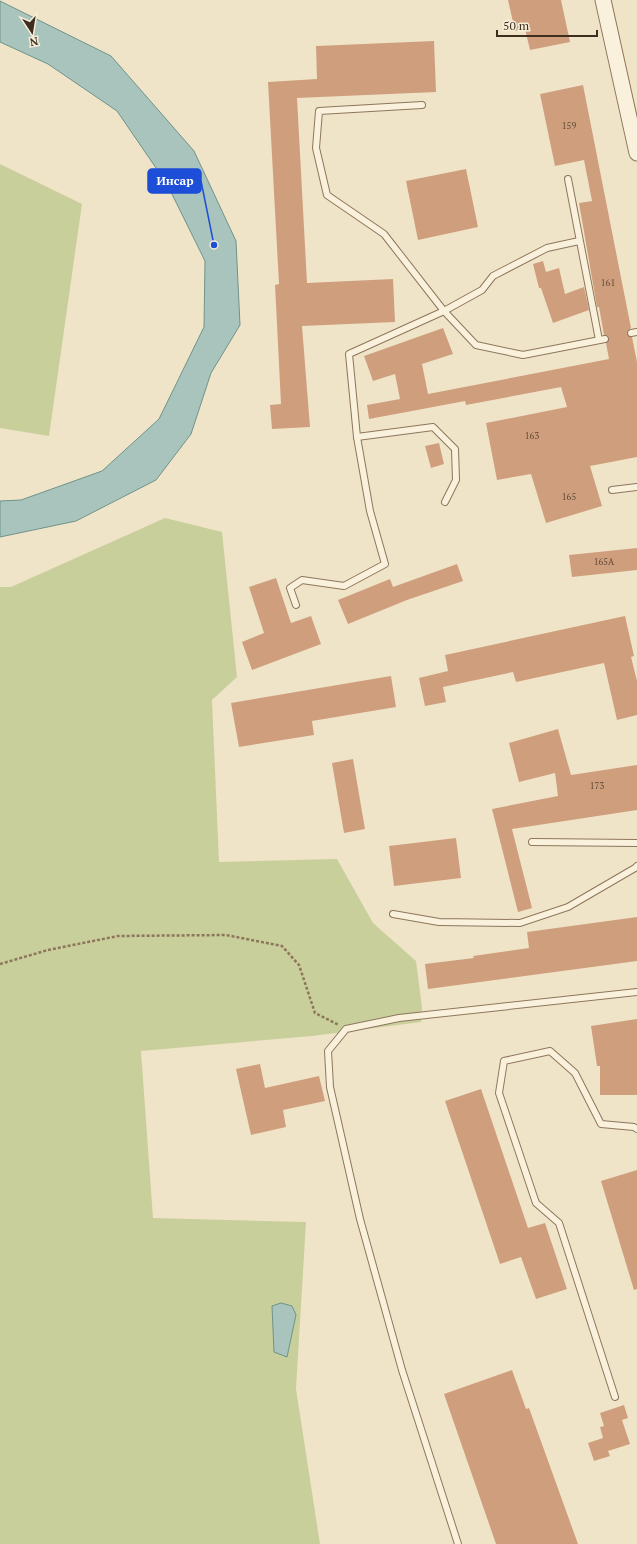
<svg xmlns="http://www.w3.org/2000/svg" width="637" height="1544" font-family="'PT Serif',serif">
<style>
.green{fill:#c9cf9b}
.water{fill:#a9c4bc;stroke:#6f938a}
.building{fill:#cf9f7d}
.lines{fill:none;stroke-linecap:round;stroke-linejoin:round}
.service-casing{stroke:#8d765c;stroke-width:8}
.tertiary-casing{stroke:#8d765c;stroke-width:17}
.path{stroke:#8d765c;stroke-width:2.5;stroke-dasharray:3 2;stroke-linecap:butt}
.service{stroke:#faf1dc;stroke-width:6}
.tertiary{stroke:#faf1dc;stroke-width:15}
.labels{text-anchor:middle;stroke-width:4;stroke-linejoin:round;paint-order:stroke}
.number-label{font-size:9px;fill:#624a37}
.leader{fill:none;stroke:#1d4ed8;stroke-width:1.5}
.callout-dot{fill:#1d4ed8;stroke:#f7eed8;stroke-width:1.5}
.callout{fill:#1d4ed8;stroke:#1d4ed8;stroke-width:1.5}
.callout-label{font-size:12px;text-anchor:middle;font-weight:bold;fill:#fff}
</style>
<rect width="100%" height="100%" fill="#f0e4c8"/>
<g class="green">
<polygon points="0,164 82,204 49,436 0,428"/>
<polygon points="165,518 222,532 237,677 212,700 219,862 337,859 373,923 416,961 422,1007 421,1022 312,1036 141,1051 153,1218 306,1222 296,1389 320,1544 0,1544 0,587 11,587"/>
</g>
<g class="water">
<polygon points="0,1 111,56 194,151 236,241 240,325 211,373 191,434 156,480 76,521 0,537 0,501 21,500 102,471 159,419 204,327 205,261 167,184 117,111 48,64 0,42"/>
<polygon points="281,1303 292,1306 296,1315 287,1357 274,1352 272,1306"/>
</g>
<g class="building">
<polygon points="508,0 561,0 570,42 530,50 525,29 515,31"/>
<polygon points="434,41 436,92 297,98 307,283 393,279 395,322 302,326 310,427 272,429 270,405 281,404 275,285 279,284 268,82 317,79 316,46"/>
<polygon points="583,85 631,328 627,331 627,334 632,337 637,362 637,457 590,466 602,506 546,523 531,474 497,480 486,423 567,407 561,387 466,405 465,401 369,419 367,405 400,399 395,374 373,381 364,356 443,328 453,354 422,364 428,394 609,359 606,343 609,339 608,336 604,335 599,307 597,307 579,203 592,201 584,160 555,166 540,94"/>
<polygon points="466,169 478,227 418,240 406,181"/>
<polygon points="543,261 546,272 559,268 565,294 584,287 589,310 553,323 541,288 539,288 533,264"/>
<polygon points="439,443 444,464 431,468 425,446"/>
<polygon points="637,548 637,570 572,577 569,555"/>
<polygon points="457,564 463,581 407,600 348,624 338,600 390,579 393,587"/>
<polygon points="276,578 291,623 311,616 321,644 252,670 242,642 264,633 249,587"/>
<polygon points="625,616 634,656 631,657 637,681 637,715 617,720 604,663 516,682 513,672 443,687 446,702 425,706 419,678 448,671 445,655"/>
<polygon points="391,676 396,707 312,721 314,735 239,747 231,703"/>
<polygon points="558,729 571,775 637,765 637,810 512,829 532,908 518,912 492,809 558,796 555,773 519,782 509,743"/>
<polygon points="353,759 365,829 344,833 332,763"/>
<polygon points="456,838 461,878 394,886 389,846"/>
<polygon points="637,917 637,961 428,989 425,964 474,958 473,956 529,948 527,932"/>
<polygon points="637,1019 637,1095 600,1095 600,1066 597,1066 591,1026"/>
<polygon points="260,1064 265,1088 319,1076 325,1101 283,1110 286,1127 251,1135 236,1069"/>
<polygon points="481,1089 528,1228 545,1223 567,1289 536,1299 521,1257 500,1264 445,1101"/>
<polygon points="637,1170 637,1289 634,1290 601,1181"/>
<polygon points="512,1370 526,1409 529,1408 578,1544 496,1544 444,1394"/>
<polygon points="624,1405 628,1418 622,1420 630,1444 608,1451 610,1456 594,1461 588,1443 603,1438 600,1427 604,1426 600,1413"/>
</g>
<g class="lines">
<g class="service-casing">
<g id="service">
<polyline points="422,105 319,111 316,148 327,195 384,234 444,311 482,290 493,276 547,248 579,241"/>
<polyline points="568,179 599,340"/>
<polyline points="631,333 637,332"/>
<polyline points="357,437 433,427 455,449 456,480 445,502"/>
<polyline points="612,490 637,487"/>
<polyline points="296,605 290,588 302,580 344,586 385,564 370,511 357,437 349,354 444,311 476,345 523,355 605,339"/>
<polyline points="532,842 637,843"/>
<polyline points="393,914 439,922 520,923 568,907 635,868 637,866"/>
<polyline points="615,1397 559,1223 536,1203 499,1093 504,1061 550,1051 575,1073 601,1124 634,1127 637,1129"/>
<polyline points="458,1544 402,1370 360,1219 330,1087 328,1051 346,1029 399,1018 637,992"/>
</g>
</g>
<g class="tertiary-casing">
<polyline id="tertiary" points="603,0 637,153"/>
</g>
<polyline class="path" points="0,964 48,950 118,936 226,935 282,946 299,965 315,1013 339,1025"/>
<use href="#service" class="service"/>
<use href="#tertiary" class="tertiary"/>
</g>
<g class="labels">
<g class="number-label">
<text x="569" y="129">159</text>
<text x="608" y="286">161</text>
<text x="532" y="439">163</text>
<text x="569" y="500">165</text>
<text x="604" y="565">165А</text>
<text x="597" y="789">173</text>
</g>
</g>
<path class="leader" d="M214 245L201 181"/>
<circle class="callout-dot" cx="214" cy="245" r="4"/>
<rect class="callout" x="148" y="169" width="53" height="24" rx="4"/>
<g class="callout-label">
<text x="175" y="185">Инсар</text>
</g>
<g transform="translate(32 32) rotate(168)" stroke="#f7eed8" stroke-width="3" paint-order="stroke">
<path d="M0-3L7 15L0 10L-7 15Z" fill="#3d2e20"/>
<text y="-6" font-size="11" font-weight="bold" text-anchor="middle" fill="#3d2e20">N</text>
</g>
<path d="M497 30v6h100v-6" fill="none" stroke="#3d2e20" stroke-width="2"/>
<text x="503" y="30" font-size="12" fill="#3d2e20" stroke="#f7eed8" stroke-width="3" paint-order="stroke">50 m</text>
</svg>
